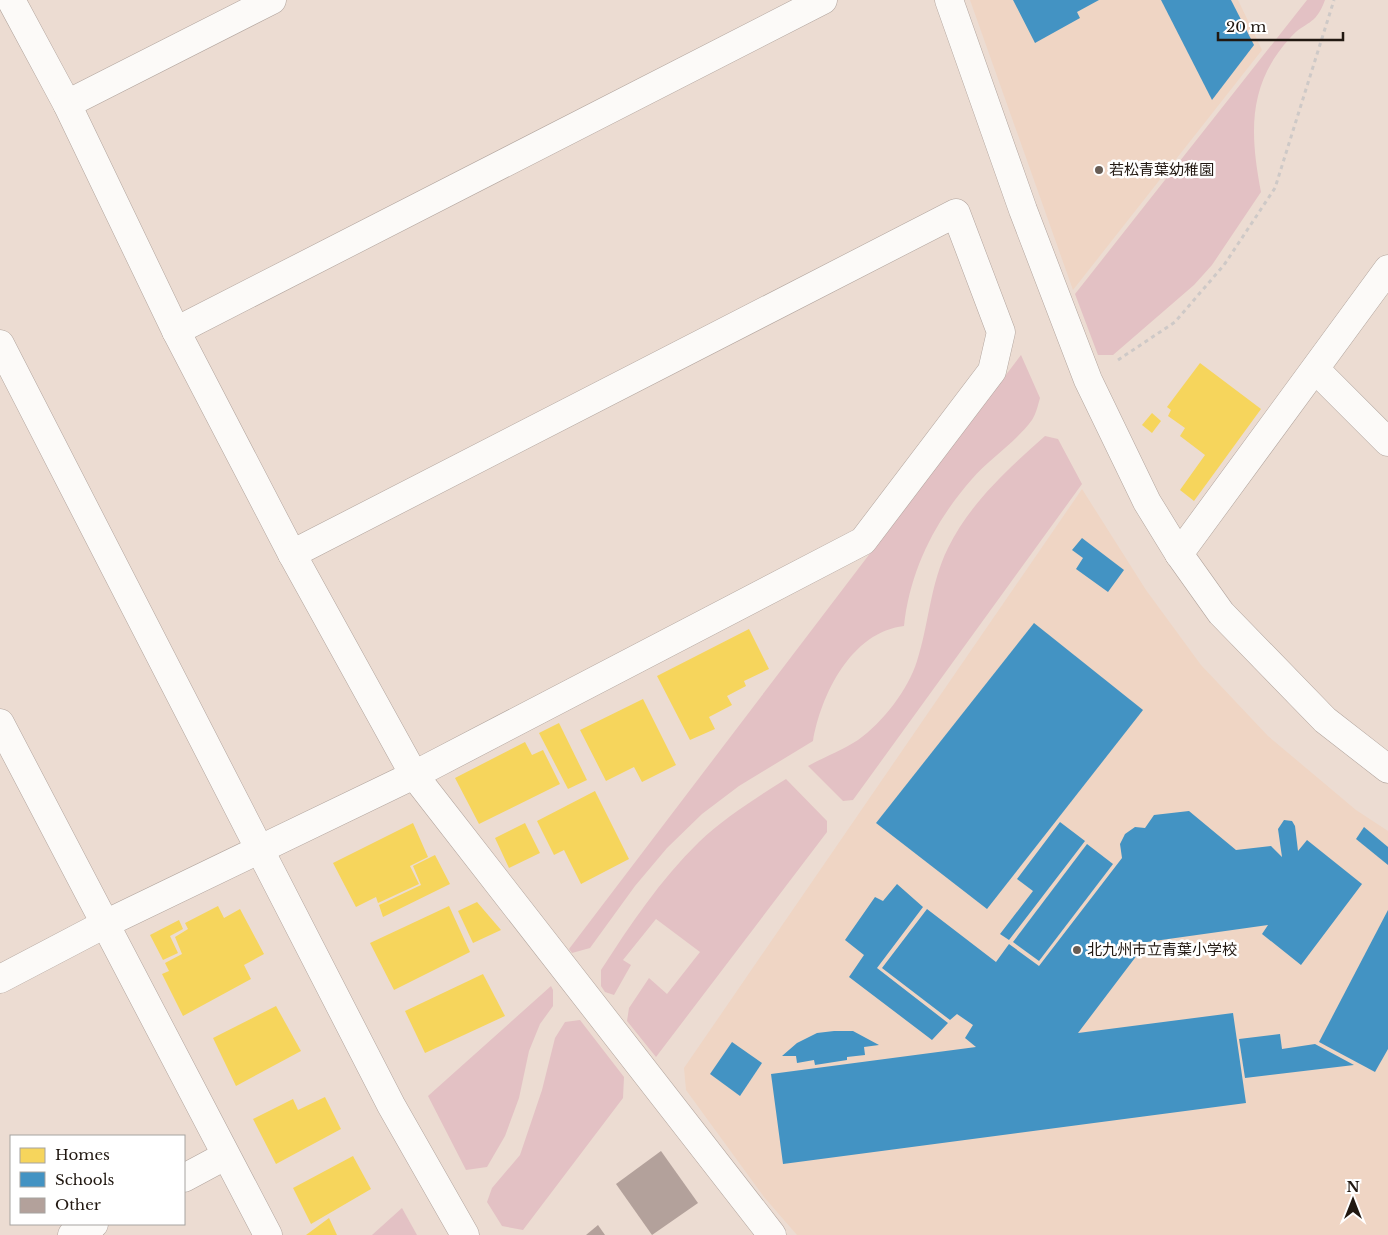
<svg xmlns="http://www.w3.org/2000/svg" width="1388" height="1235" font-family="'Libre Baskerville','Noto Sans JP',serif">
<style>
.built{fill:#efd5c4}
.green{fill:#e3c1c4}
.homes{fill:#f6d55c}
.schools{fill:#4393c3}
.building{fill:#b3a19b}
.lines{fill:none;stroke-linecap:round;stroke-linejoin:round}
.minor-casing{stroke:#b1a49d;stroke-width:29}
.path{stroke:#cec9c7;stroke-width:3;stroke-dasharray:4 4;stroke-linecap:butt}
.minor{stroke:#fcfaf8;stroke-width:28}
.poi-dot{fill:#685d55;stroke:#fff;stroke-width:2}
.labels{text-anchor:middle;stroke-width:5;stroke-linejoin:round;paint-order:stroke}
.poi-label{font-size:15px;fill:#211811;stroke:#fff;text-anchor:start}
</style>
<rect width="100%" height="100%" fill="#ecdcd2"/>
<g class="built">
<polygon points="970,0 1238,0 1262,50 1073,290"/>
<polygon points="1082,489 1146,590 1201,665 1268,736 1356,810 1388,831 1388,1235 797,1235 764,1197 686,1090 684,1068"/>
</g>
<g class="green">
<path d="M 1307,0 L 1325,0 C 1315,27 1306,20 1290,38 C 1247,85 1250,134 1261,192 L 1212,265 L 1194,285 L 1113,355 L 1098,355 L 1075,294 Z"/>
<path d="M 1021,355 L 1040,398 C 1038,405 1036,414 1032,420 C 1016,442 990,458 972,479 C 935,521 910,570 904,626 C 851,632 821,695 813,741 L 739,786 L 702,814 L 667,848 L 635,886 L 590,948 L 572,953 L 569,949 Z"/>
<path d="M 1045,436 L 1058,439 L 1082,484 L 853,800 L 843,801 L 808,766 C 824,757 843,750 858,740 C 883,722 908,690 917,661 C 929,624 930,584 948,548 C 970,503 1008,469 1045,436 Z"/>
<path d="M 786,779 L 827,821 L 827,832 L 656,1057 L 627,1021 L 629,1008 L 649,978 L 667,994 L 700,952 L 656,919 L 623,960 L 631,965 L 614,995 L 605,992 L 601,986 L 601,970 C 630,925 660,880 699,842 C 724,818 756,798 786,779 Z"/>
<polygon points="551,986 553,990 553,1006 540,1024 529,1051 519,1098 505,1136 487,1167 466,1170 428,1096"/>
<polygon points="580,1020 624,1077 623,1098 523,1230 502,1226 487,1202 492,1188 520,1155 542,1090 555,1038 565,1022"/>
<polygon points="402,1208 417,1235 372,1235"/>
</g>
<g class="homes">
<polygon points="1200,363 1261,409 1194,501 1180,490 1205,455 1180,436 1185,428 1168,416 1171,410 1167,407"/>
<polygon points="1152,413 1161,421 1152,433 1142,425"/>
<polygon points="749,629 769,669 744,681 746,686 727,696 732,705 709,717 715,729 690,740 657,676"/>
<polygon points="643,699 676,765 642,782 634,767 606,781 580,730"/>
<polygon points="559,723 587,780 568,789 539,733"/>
<polygon points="525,742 532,755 543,750 560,784 479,824 455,778"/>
<polygon points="595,791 629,859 581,884 564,850 554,855 537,821"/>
<polygon points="413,823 428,857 410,866 419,884 378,903 376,897 356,907 333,863"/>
<polygon points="525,823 540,853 509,868 495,838"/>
<polygon points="435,855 450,884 383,917 379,905 421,885 413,866"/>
<polygon points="477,902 501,930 473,943 458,911"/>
<polygon points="218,906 224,918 240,909 264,954 244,965 251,979 183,1016 162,974 169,971 165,963 182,954 175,937 188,929 185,923"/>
<polygon points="449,906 470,952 394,990 370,943"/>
<polygon points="179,920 183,929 170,936 178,953 163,960 150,935"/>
<polygon points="483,974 505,1016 425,1053 405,1011"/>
<polygon points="276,1006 301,1051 236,1086 213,1038"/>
<polygon points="325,1097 341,1129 276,1164 253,1119 293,1099 298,1110"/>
<polygon points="353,1156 371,1189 311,1224 293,1188"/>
<polygon points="329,1218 337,1235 306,1235"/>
</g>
<g class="schools">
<polygon points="1013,0 1099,0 1077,12 1080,18 1035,43"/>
<polygon points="1161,0 1231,0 1254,45 1212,100"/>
<polygon points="1082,538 1124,570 1108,592 1076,569 1083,558 1072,550"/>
<polygon points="1034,623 1143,710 987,909 876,823"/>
<polygon points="1189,811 1236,850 1271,846 1282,857 1278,829 1284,820 1292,821 1295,826 1298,851 1307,840 1362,884 1301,965 1262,934 1268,925 1147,942 1078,1033 1233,1013 1246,1103 783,1164 771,1074 976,1047 965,1038 973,1025 957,1014 950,1020 882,968 927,909 996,962 1009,944 1039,966 1122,858 1120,844 1125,834 1135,827 1145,828 1154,815"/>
<polygon points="1060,822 1085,841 1009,940 1000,934 1033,891 1017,879"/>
<polygon points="1364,827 1388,847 1388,865 1356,839"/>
<polygon points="1087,844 1113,864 1039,961 1013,942"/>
<polygon points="897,884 923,907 877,968 948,1023 932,1040 849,977 864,955 845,940 875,897 883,901"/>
<polygon points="1388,910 1388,1049 1375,1072 1319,1042"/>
<polygon points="834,1031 853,1031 879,1045 864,1047 865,1055 847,1057 847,1060 815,1065 814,1060 797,1063 796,1056 782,1056 797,1043 817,1033"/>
<polygon points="1280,1034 1282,1049 1315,1044 1354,1065 1245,1078 1239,1039"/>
<polygon points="732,1042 762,1063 740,1096 710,1074"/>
</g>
<g class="building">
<polygon points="661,1151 698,1203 652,1235 616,1184"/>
<polygon points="598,1225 605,1235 586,1235"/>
</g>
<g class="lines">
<g class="minor-casing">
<g id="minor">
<polyline points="11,0 67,104 176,331 292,554 414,775 772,1235"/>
<polyline points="949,0 1023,210 1088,380 1147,502 1179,554 1221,613 1325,720 1388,769"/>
<polyline points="67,104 272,0"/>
<polyline points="176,331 823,0"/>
<polyline points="0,344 391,1105 465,1235"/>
<polyline points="1316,370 1388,442"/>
<polyline points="1179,554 1388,269"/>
<polyline points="0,723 268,1235"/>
<polyline points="0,979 105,924 414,775 863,541 992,371 1001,332 956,213 292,554"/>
<polyline points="184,1178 225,1156"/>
<polyline points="72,1235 94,1224"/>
</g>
</g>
<polyline class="path" points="1118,360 1175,322 1224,265 1275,188 1334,0"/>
<use href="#minor" class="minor"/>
</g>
<g class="poi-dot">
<circle cx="1099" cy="170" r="5"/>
<circle cx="1077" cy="950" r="5"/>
</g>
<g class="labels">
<g class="poi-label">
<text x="1109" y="175">若松青葉幼稚園</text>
<text x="1087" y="955">北九州市立青葉小学校</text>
</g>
</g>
<rect x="10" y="1135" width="175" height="90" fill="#ffffff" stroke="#a6a3a0"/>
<rect x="20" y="1148" width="25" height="15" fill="#f6d55c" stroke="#a6a3a0"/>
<text x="55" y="1160" font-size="15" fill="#211811">Homes</text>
<rect x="20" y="1172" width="25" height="15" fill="#4393c3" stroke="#a6a3a0"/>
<text x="55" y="1185" font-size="15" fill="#211811">Schools</text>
<rect x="20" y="1198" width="25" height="15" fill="#b3a19b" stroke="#a6a3a0"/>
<text x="55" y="1210" font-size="15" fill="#211811">Other</text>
<g transform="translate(1353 1200)" stroke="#ffffff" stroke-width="4" paint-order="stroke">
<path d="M0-4L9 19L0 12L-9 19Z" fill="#211811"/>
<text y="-8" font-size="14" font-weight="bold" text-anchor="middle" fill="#211811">N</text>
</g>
<path d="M1218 32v8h125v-8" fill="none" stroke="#211811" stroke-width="2.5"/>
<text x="1226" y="32" font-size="15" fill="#211811" stroke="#ffffff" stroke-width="4" paint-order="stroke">20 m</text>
</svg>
